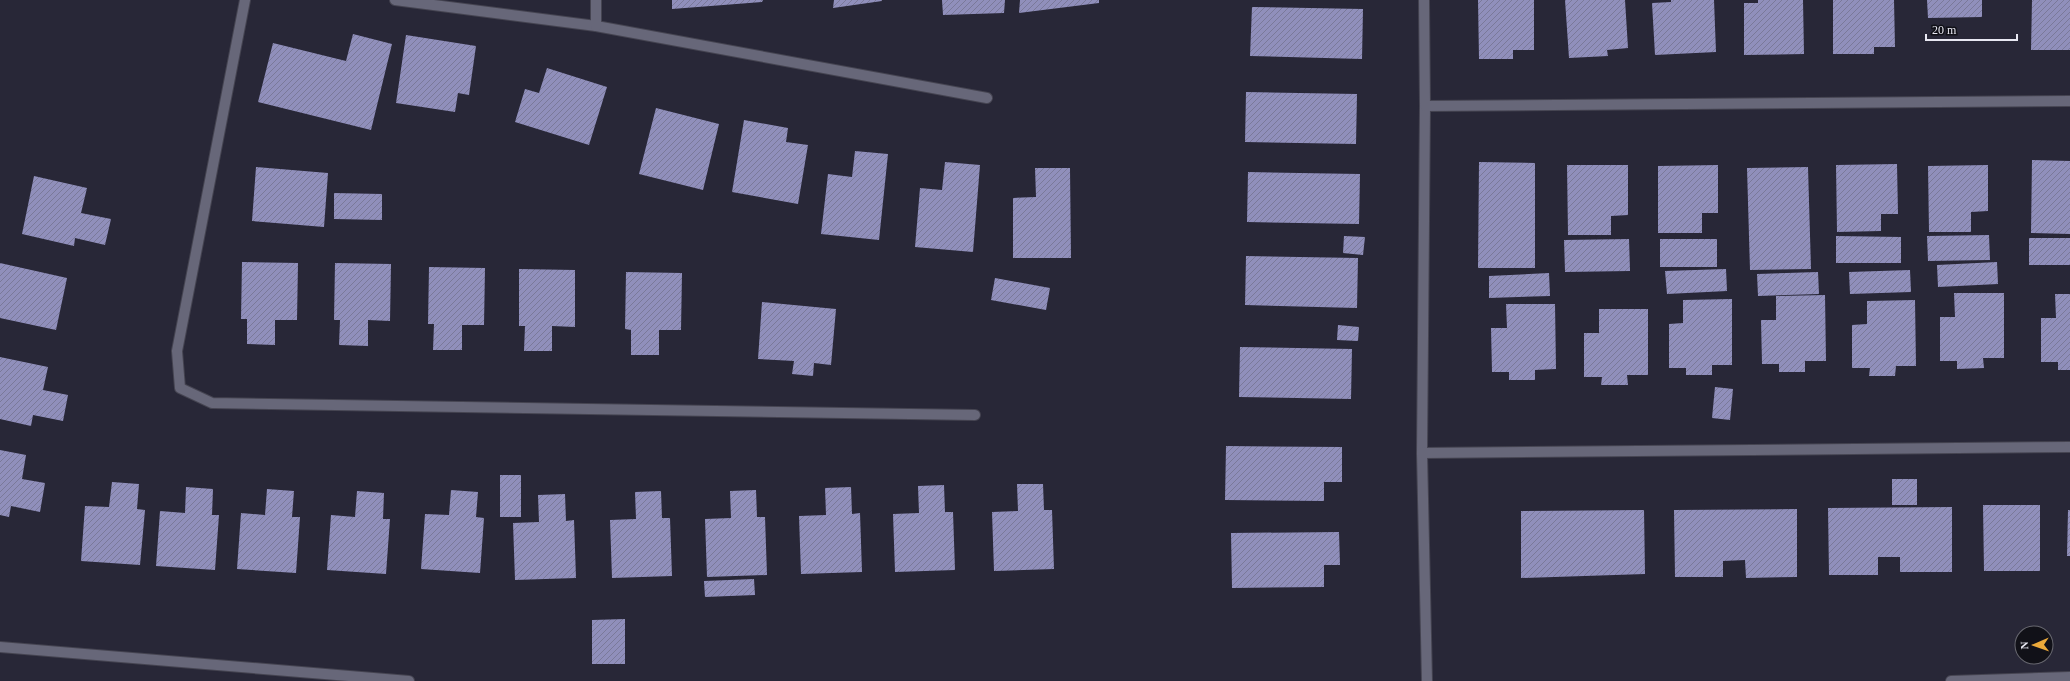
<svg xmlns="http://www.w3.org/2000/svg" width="2070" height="681" font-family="Georgia,serif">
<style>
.building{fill:url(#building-hatch)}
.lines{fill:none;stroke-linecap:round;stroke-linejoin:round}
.minor-casing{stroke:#454451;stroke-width:12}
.minor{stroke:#676779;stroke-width:10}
</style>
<defs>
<pattern id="building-hatch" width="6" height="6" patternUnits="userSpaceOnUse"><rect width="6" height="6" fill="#908fbb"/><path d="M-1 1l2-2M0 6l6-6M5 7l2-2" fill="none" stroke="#7a7999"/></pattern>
</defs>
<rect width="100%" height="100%" fill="#282737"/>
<g class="building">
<polygon points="672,0 763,0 762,2 672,9"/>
<polygon points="834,0 882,0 882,1 833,8"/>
<polygon points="942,0 1005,0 1004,13 943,15"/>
<polygon points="1020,0 1099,0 1099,3 1019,13"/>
<polygon points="1478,0 1534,0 1534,50 1513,50 1513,59 1479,59"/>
<polygon points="1565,0 1625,0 1628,48 1607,50 1608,56 1569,58"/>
<polygon points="1671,0 1714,0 1716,52 1655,55 1652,3 1671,2"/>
<polygon points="1758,0 1803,0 1804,54 1744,55 1744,3 1758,3"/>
<polygon points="1833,0 1894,0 1895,47 1874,47 1874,54 1833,54"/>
<polygon points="1927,0 1982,0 1982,17 1928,18"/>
<polygon points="2032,0 2070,0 2070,50 2031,50"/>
<polygon points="1252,7 1363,9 1362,59 1250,56"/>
<polygon points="353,34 392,44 371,130 258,102 273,43 346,61"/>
<polygon points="406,35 476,46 469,95 458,93 455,112 396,103"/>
<polygon points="547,68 607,87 589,145 515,122 525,89 539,93"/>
<polygon points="1246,92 1357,94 1356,144 1245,142"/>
<polygon points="656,108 719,124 703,190 639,174"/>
<polygon points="744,120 788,128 786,142 808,145 798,204 732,192"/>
<polygon points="855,151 888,154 879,240 821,234 828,174 852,177"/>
<polygon points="2032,160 2070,161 2070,234 2031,233"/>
<polygon points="945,162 980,165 973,252 915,247 920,188 942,190"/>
<polygon points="1479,162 1535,163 1535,268 1478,268"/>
<polygon points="1897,164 1898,214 1881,214 1881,231 1837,232 1836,165"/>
<polygon points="1567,165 1628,165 1628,215 1611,216 1611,235 1568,235"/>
<polygon points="1718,165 1718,213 1702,213 1702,233 1658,233 1658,166"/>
<polygon points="1988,165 1988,211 1971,212 1971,232 1929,232 1928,166"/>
<polygon points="256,167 328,173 324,227 252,221"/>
<polygon points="1808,167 1811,269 1750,270 1747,168"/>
<polygon points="1035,168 1070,168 1071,258 1013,258 1013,198 1036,197"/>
<polygon points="1248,172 1360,174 1359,224 1247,222"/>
<polygon points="34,176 87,188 81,213 111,219 105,245 75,238 74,246 22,234"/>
<polygon points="334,193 382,194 382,220 334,219"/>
<polygon points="1989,235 1990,260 1928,261 1927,236"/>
<polygon points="1344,236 1365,237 1363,255 1343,253"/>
<polygon points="1836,236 1901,237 1901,263 1836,263"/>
<rect x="2029" y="238" width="41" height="27"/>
<polygon points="1629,239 1630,271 1565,272 1564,240"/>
<rect x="1660" y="239" width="57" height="28"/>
<polygon points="1246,256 1358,258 1357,308 1245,305"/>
<polygon points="242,262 298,263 297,320 275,320 275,345 247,344 247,319 241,319"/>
<polygon points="1997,262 1998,284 1938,287 1937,265"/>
<polygon points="0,263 67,278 56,330 0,318"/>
<polygon points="335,263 391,264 390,321 368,320 368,346 339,345 340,320 334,320"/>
<polygon points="429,267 485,268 484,325 462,325 462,350 433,350 434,324 428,324"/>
<polygon points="519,269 575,270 575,327 552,326 552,351 524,351 525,326 519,326"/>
<polygon points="1726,269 1727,291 1667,294 1665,271"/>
<polygon points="1910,270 1911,292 1850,294 1849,272"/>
<polygon points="626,272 682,273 681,330 659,330 659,355 631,355 631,330 625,329"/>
<polygon points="1818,272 1819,294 1758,296 1757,274"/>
<polygon points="1549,273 1550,296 1489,298 1489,276"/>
<polygon points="995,278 1050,288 1046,310 991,300"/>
<polygon points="1954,293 2004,293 2004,358 1983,358 1984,368 1957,369 1957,361 1940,361 1940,317 1955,317"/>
<polygon points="2055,294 2070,294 2070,370 2058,370 2058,362 2041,362 2041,318 2056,318"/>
<polygon points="1825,295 1826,361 1805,361 1805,372 1779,372 1779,364 1762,364 1761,320 1776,320 1776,296"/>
<polygon points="1732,299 1732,365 1712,365 1712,375 1686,375 1686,368 1669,368 1669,324 1683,323 1683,300"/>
<polygon points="1915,300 1916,366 1896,366 1895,376 1869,376 1870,368 1852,368 1852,325 1867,324 1867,301"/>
<polygon points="762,302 836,309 831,365 814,363 813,376 792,374 794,361 758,359"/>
<polygon points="1506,304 1555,304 1556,369 1535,370 1535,380 1509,380 1509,372 1492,372 1491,328 1507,328"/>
<polygon points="1599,309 1648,309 1648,375 1627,375 1628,385 1601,385 1602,377 1584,377 1584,333 1599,333"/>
<polygon points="1338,325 1359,327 1358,341 1337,340"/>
<polygon points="1240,347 1352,349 1351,399 1239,397"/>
<polygon points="0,357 48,367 43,390 68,395 63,421 33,415 31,426 0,419"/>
<polygon points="1715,387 1733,389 1730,420 1712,418"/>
<polygon points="1226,446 1342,447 1342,482 1324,482 1324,501 1225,500"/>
<polygon points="0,450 26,455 22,479 45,483 40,512 11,506 9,517 0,515"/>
<rect x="500" y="475" width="21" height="42"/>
<rect x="1892" y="479" width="25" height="26"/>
<polygon points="112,482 139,484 137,509 145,510 140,565 81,561 85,506 109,507"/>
<polygon points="1017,484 1043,484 1044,510 1052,510 1054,569 994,571 992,512 1018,511"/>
<polygon points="944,485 945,512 953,512 955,570 895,572 893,514 919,513 918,486"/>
<polygon points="186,487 213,489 212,515 219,515 215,570 156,566 160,511 185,513"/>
<polygon points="851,487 852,514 860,513 862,572 801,574 799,516 826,515 825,488"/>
<polygon points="267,489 294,491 292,517 300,517 296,573 237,569 241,513 265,515"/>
<polygon points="451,490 478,492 476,517 484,518 480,573 421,569 425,514 449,515"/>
<polygon points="756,490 757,517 765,517 767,575 707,577 705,519 731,518 730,491"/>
<polygon points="357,491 384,493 383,519 390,519 386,574 327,570 331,515 355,517"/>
<polygon points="661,491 662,518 670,518 672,576 612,578 610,520 636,519 635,492"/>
<polygon points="565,494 566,521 574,520 576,578 515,580 513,523 539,522 538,495"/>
<polygon points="1983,505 2040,505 2040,571 1984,571"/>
<polygon points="1952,507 1952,572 1900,572 1900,557 1878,557 1878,575 1829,575 1828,508"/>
<polygon points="1797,509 1797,577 1746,578 1745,560 1723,561 1723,577 1675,577 1674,510"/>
<polygon points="1644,510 1645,574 1521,578 1521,511"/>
<polygon points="2068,510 2070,510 2070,556 2067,556"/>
<polygon points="1339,532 1340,565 1324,565 1324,587 1232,588 1231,533"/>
<polygon points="754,579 755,595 705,597 704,581"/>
<polygon points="625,619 625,664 592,664 592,620"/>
</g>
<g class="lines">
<g class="minor-casing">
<g id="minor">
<polyline points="245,0 177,351 180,388 212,403 975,415"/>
<polyline points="395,0 596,26 987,98"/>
<polyline points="596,0 596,26"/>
<polyline points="1424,0 1425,106 1422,453 1427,681"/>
<polyline points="1425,106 2070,101"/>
<polyline points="1422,453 2070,447"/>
<polyline points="0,647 409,681"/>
<polyline points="1951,681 2070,677"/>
</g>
</g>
<use href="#minor" class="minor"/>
</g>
<g transform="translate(2034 645) rotate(268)"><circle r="19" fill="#111118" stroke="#67676f"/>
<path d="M0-3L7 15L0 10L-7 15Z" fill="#eca93a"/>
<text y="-6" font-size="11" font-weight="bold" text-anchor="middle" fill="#e8e8f2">N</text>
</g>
<path d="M1926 34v6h91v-6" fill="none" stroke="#e8e8f2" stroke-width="2"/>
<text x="1932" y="34" font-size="12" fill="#e8e8f2" stroke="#111118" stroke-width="3" paint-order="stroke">20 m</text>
</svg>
